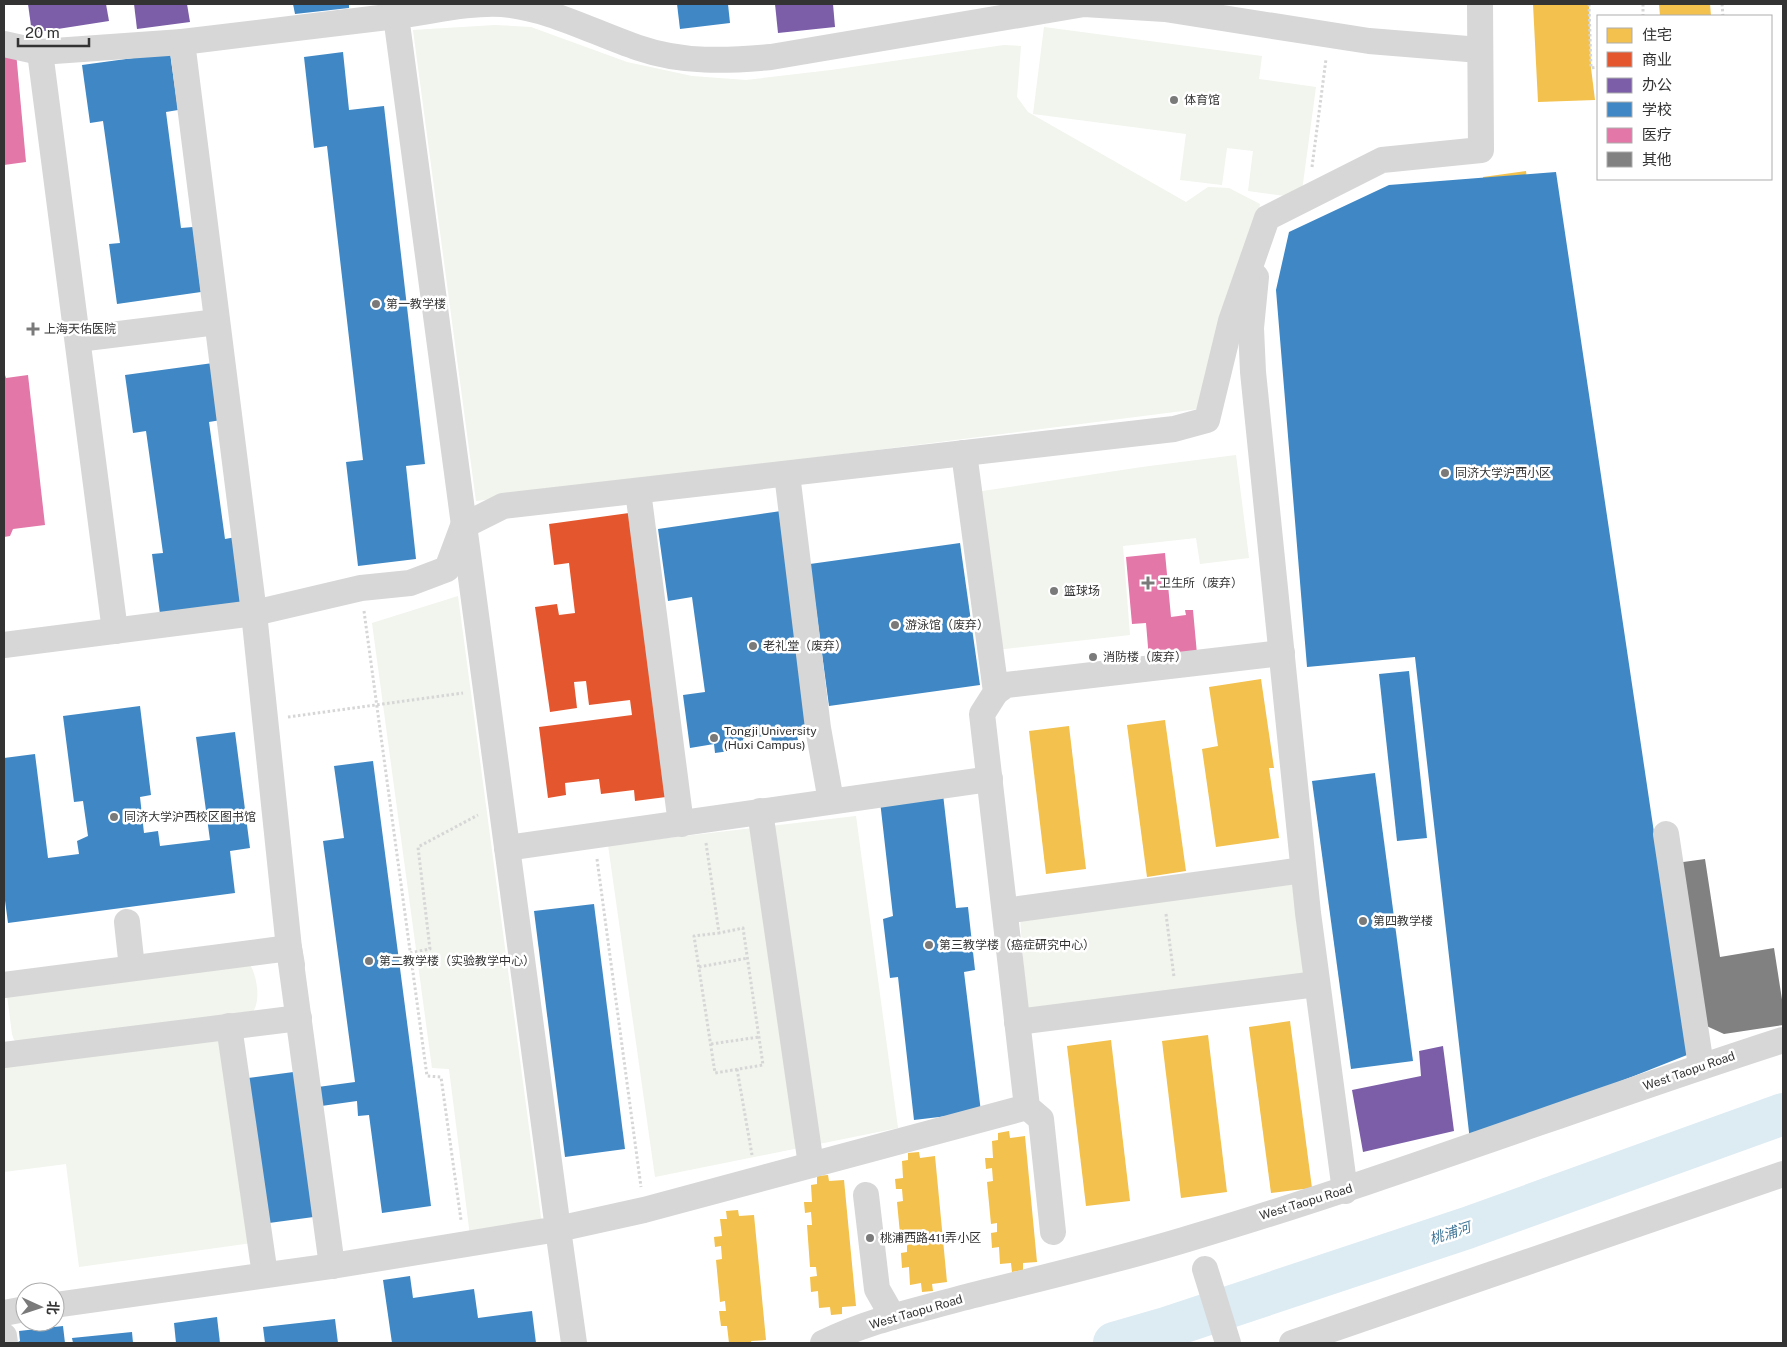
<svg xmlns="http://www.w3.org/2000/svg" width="1787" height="1347" font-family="'Public Sans','Noto Sans SC',sans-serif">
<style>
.green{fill:#f1f5ed}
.homes{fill:#f2c14e}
.shops{fill:#e4572e}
.offices{fill:#7b5ea7}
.schools{fill:#3f88c5}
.health{fill:#e377a8}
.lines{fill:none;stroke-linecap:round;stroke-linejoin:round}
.river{stroke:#ddebf3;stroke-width:42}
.building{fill:#818181}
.path{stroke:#d6d6d6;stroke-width:3;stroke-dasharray:2.5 2.5;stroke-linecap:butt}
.minor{stroke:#d7d7d7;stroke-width:26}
.minor-bridge{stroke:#d7d7d7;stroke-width:26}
.poi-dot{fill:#7a7a7a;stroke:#fff;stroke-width:2}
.labels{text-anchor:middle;stroke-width:5;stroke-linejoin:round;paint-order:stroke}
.poi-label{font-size:12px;fill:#333;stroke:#fff;text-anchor:start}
.street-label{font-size:12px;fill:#333;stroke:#fff}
.water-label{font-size:14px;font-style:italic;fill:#3f7597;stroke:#fff}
</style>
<rect width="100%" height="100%" fill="#fff"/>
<g class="green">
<polygon points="495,25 531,27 627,62 692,76 746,80 831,70 1004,45 1021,46 1017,97 1028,112 1186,202 1208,187 1229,188 1260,204 1253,241 1198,409 476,501 413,30"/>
<polygon points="1044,27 1262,56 1259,79 1316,87 1301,198 1248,191 1253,151 1227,148 1222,185 1180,180 1186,134 1033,114"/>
<polygon points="1236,455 1249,558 1200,564 1196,538 1123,546 1130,635 987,651 969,493 1142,467"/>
<polygon points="458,596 542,1225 470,1236 449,1069 432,1068 372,623"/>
<polygon points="856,816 898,1128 655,1177 608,845"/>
<polygon points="1294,881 1307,976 1027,1011 1020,918"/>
<path d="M 249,963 C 257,975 262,1003 251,1014 L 20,1043 L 14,1040 L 12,1034 L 7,995 Z"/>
<polygon points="224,1037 252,1243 79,1267 66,1164 4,1172 4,1064"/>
</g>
<g class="homes">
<polygon points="1533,4 1589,4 1591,68 1595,100 1538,102"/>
<polygon points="1659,4 1710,4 1711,16 1660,16"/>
<polygon points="1526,171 1552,368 1509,374 1483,177"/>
<polygon points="1427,188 1453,385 1411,390 1385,194"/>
<polygon points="1341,232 1358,396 1313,401 1296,237"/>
<polygon points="1557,392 1567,473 1531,478 1520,397"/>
<polygon points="1498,404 1508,485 1471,490 1461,409"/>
<polygon points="1429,408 1440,489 1403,494 1393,413"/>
<polygon points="1347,461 1373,658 1331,663 1305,467"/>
<polygon points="1567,484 1577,565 1540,569 1530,488"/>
<polygon points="1602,610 1628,806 1586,812 1560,615"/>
<polygon points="1521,628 1547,825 1504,830 1478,634"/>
<polygon points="1461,659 1480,807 1441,812 1422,664"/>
<polygon points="1261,679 1274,768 1269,768 1279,838 1216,847 1202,749 1218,746 1209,687"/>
<polygon points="1165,720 1186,871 1147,877 1127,725"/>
<polygon points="1069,726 1086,869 1046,874 1029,731"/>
<polygon points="1633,836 1659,1033 1617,1039 1591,842"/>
<polygon points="1550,856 1576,1052 1534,1058 1508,861"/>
<polygon points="1496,992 1506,1073 1470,1077 1460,996"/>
<polygon points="1290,1021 1312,1188 1271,1193 1249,1027"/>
<polygon points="1208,1035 1227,1192 1181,1198 1162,1041"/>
<polygon points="1111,1040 1130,1201 1086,1206 1067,1046"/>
<polygon points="1009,1131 1010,1138 1025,1136 1037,1262 1023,1263 1023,1270 1012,1272 1011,1263 1000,1264 999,1247 992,1248 991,1233 997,1232 997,1223 991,1224 987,1182 993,1181 992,1168 986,1169 985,1158 993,1158 992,1141 998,1140 998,1133"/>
<polygon points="919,1152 920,1158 935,1156 947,1282 932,1284 933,1291 922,1292 921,1283 910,1285 909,1267 902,1268 901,1253 907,1252 907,1243 901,1244 897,1202 903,1201 902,1189 896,1189 895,1179 903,1178 902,1161 908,1160 908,1153"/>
<polygon points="828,1175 829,1181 844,1180 856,1306 842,1307 842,1314 831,1315 830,1307 819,1308 818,1291 811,1292 810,1277 817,1276 816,1267 810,1267 807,1225 812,1225 811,1212 805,1213 804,1202 812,1202 811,1185 817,1184 817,1176"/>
<polygon points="738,1210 739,1216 754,1215 766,1340 751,1341 751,1343 729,1343 727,1326 721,1326 719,1311 726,1311 725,1301 720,1302 716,1260 722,1259 721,1246 715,1247 714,1237 722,1236 720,1219 727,1219 726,1211"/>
</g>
<polygon class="shops" points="629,513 666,797 635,801 634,790 601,794 599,779 565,783 566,795 548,798 539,727 632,715 630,700 589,705 586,681 574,682 577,708 550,712 535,607 557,604 559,615 575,613 569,563 554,565 549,524"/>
<g class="offices">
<polygon points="28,4 106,4 109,21 32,33"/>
<polygon points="134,4 187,4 190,22 137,29"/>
<polygon points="775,4 833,4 835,27 778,33"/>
<polygon points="1443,1046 1454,1131 1363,1152 1352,1090 1421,1076 1419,1051"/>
</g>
<g class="schools">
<polygon points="293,4 349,4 349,8 295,14"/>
<polygon points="677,4 728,4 730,23 680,29"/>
<polygon points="343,52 349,110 384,106 425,464 406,466 416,559 358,566 346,462 363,460 327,146 314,148 304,57"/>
<polygon points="170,53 178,110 166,112 181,228 193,227 201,292 117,304 109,244 120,243 103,121 90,123 82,65"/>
<polygon points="1556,172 1687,1055 1470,1141 1415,657 1307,667 1276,290 1289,232 1389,185"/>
<polygon points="213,363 221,420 209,422 225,539 236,537 245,602 160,614 152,554 163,553 146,431 133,433 125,375"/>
<polygon points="788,510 818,728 796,731 798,740 772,743 771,735 743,739 744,749 715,753 714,744 690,748 683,695 705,692 692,597 668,601 658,529"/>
<polygon points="960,543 980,685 829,706 810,564"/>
<polygon points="1409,671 1427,838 1397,841 1379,674"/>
<polygon points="140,706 151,795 140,797 144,833 158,831 160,846 210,840 196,737 235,732 250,848 230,851 235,893 8,923 4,893 4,758 35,754 48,858 79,854 77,841 88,836 83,801 74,802 63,716"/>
<polygon points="373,761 431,1206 382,1213 369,1115 358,1116 357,1101 307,1108 321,1216 269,1223 240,1079 301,1071 303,1089 355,1082 323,841 344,838 334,766"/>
<polygon points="1375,773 1413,1061 1351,1069 1312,781"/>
<polygon points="943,794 956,908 968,907 975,970 964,972 981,1112 914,1120 898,977 890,978 883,919 893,916 880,801"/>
<polygon points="594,904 625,1149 565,1157 534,911"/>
<polygon points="410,1276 413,1298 474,1289 478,1318 532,1311 536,1343 392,1343 383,1280"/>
<polygon points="217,1317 220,1343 176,1343 174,1323"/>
<polygon points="335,1319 338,1343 265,1343 263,1327"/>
<polygon points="63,1326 65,1343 16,1343 20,1341 19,1331"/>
<polygon points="132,1332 133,1343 73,1343 72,1338"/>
</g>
<g class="health">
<polygon points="4,48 16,52 26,162 4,165"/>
<polygon points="4,372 6,378 28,375 45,525 13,529 10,536 4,537"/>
<polygon points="1165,553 1171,617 1186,615 1185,610 1193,610 1197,654 1149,659 1146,623 1132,624 1126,557"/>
</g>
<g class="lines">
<polyline class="river" points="1114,1343 1166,1328 1467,1228 1783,1114"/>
</g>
<polygon class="building" points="1705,859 1720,957 1774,948 1783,1006 1783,1025 1724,1034 1700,1023 1676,863"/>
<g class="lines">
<g class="path">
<polyline points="1589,4 1591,68 1598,67"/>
<polyline points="1643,4 1643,16"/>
<polyline points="1722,4 1723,16"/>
<polyline points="1312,167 1326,59"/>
<polyline points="364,611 427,1076 441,1077 461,1220"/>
<polyline points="288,717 463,693"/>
<polyline points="706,843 719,933 694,936 715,1073 763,1065 743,928 719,933"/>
<polyline points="597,859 641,1187"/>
<polyline points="1166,914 1174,977"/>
<polyline points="410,953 430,949 418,847 478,815"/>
<polyline points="699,967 748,958"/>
<polyline points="711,1044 759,1037"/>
<polyline points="737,1069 752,1155"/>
</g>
<g class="minor">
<polyline points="4,44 40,52 182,42"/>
<polyline points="40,52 115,631"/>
<polyline points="1256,277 1251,328 1253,372 1308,913 1345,1191"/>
<polyline points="78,339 217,322"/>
<polyline points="964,453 996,692 982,714 1027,1107 1041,1119 1053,1232"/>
<polyline points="787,474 818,728 831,801"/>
<polyline points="638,491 681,824"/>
<polyline points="4,645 254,613 361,588 410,583 447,569 463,526 503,506 1174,429 1207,420 1231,321 1267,218 1382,160 1481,150 1480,4"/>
<polyline points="996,692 1006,685 1282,653"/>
<polyline points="760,811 811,1165"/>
<polyline points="1666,834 1701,1066"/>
<polyline points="507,848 990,779"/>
<polyline points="1005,911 1303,870"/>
<polyline points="127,922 132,968"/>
<polyline points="4,985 289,948 292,965"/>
<polyline points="1017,1022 1317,984"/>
<polyline points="229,1026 265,1275"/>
<polyline points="4,1055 299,1018"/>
<polyline points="866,1195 877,1289 893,1317"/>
<polyline points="332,1266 289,948 254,613 182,42 396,16"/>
<path d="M 55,1305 L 332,1266 L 558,1229 L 396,16 C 430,12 467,2 502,4 C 550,8 594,33 639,48 C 682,63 727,61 771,57 L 1084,4 L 1165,9 L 1369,41 L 1480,50"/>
<polyline points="4,1313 25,1309"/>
<polyline points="4,1336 5,1343"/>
<polyline points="574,1343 558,1229 644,1210 1027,1107"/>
<path d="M 823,1343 C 867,1321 915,1311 962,1298 C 1041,1278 1120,1260 1197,1236 C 1395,1177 1587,1103 1783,1040"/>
<polyline points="1292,1343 1783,1174"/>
</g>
<polyline class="minor-bridge" points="1205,1269 1228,1343"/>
</g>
<g class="poi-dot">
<circle cx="1174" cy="100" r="5"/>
<circle cx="376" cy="304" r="5"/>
<path d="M30.5 321.5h5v5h5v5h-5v5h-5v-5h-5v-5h5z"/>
<circle cx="1445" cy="473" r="5"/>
<path d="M1145.5 575.5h5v5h5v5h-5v5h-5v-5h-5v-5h5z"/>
<circle cx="1054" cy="591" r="5"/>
<circle cx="895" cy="625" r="5"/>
<circle cx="753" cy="646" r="5"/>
<circle cx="1093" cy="657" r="5"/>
<circle cx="714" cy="738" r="5"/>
<circle cx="114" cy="817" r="5"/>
<circle cx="1363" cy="921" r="5"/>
<circle cx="929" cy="945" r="5"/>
<circle cx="369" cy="961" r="5"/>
<circle cx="870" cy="1238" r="5"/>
</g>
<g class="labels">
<g class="poi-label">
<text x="1184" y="104">体育馆</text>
<text x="386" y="308">第一教学楼</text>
<text x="44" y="333">上海天佑医院</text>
<text x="1455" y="477">同济大学沪西小区</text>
<text x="1159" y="587">卫生所（废弃）</text>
<text x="1064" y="595">篮球场</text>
<text x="905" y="629">游泳馆（废弃）</text>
<text x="763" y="650">老礼堂（废弃）</text>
<text x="1103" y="661">消防楼（废弃）</text>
<text x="724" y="735">Tongji University<tspan x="724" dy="14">(Huxi Campus)</tspan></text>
<text x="124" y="821">同济大学沪西校区图书馆</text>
<text x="1373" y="925">第四教学楼</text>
<text x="939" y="949">第三教学楼（癌症研究中心）</text>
<text x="379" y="965">第二教学楼（实验教学中心）</text>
<text x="880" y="1242">桃浦西路411弄小区</text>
</g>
<g class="street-label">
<text transform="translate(1689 1071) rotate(-19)" y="4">West Taopu Road</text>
<text transform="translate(1306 1202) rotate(-17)" y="4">West Taopu Road</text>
<text transform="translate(916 1312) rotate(-16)" y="4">West Taopu Road</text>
</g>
<g class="water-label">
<text transform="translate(1450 1233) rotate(-18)" y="5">桃浦河</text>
</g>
</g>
<rect width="1787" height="1347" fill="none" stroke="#333333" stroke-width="10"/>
<rect x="1597" y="15" width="175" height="165" fill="#ffffff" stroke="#adadad"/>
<rect x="1607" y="28" width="25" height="15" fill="#f2c14e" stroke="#adadad"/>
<text x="1642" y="40" font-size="15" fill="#333333">住宅</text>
<rect x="1607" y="52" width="25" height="15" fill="#e4572e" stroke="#adadad"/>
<text x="1642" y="65" font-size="15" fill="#333333">商业</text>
<rect x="1607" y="78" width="25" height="15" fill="#7b5ea7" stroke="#adadad"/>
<text x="1642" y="90" font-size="15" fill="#333333">办公</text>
<rect x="1607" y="102" width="25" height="15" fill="#3f88c5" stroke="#adadad"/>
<text x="1642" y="115" font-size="15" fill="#333333">学校</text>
<rect x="1607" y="128" width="25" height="15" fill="#e377a8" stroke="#adadad"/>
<text x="1642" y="140" font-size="15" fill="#333333">医疗</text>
<rect x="1607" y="152" width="25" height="15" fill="#818181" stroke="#adadad"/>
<text x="1642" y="165" font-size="15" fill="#333333">其他</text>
<g transform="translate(40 1307) rotate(93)"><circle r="24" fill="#ffffff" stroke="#adadad"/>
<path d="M0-4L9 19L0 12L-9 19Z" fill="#7a7a7a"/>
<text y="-8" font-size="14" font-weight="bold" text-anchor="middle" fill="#333333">北</text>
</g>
<path d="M18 38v8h71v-8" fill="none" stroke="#333333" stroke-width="2.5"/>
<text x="25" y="38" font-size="15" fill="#333333" stroke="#ffffff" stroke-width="4" paint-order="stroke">20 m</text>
</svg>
